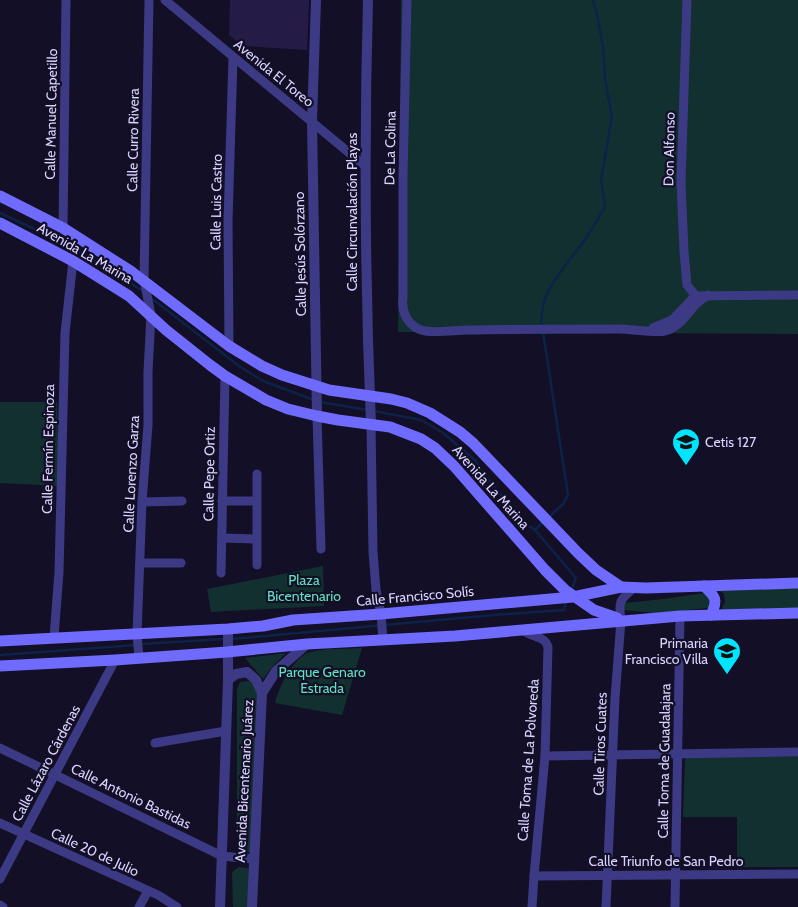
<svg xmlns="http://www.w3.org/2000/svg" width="798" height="907" font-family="Cabin,sans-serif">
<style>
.green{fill:#12302f}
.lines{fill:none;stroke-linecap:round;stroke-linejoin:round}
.stream{stroke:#0c2248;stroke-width:2.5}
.building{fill:#241b47}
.minor{stroke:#3d3a85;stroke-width:9}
.tertiary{stroke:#3d3a85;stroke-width:10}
.secondary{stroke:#6f6bff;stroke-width:11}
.labels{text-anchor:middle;stroke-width:4.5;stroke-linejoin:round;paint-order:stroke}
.street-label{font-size:14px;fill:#d9d4ff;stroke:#130f26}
.poi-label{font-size:14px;fill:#d9d4ff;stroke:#130f26;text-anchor:start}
.park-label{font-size:14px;fill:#5fe0c0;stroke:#130f26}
</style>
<rect width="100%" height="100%" fill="#130f26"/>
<g class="green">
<polygon points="401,0 798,0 798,334 398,332"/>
<polygon points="0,402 57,402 59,486 0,483"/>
<polygon points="323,566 324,606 211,612 207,589"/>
<polygon points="798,588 798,609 720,612 725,602 724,594 720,591"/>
<polygon points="705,593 711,598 711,604 708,608 655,613 624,610 624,603 663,599"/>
<path d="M 362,648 L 342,715 L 275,703 C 279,687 294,656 310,652 C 326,648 347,649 362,648 Z"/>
<polygon points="286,653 272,667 263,679 245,658"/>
<path d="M 248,681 L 253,683 L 259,696 L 252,850 L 247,853 C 238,851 238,845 237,837 L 237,689 L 240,682 Z"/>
<polygon points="738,757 798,757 798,867 737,867 737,817 683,817 685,758"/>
<polygon points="239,867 247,868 250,871 250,907 233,907 232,874 233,871"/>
</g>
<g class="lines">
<g class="stream">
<polyline points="0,213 67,244 143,291"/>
<polyline points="151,298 239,366 263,381 314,400"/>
<path d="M 542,327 C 537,293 566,266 584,241 C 592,230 598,218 605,207 L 601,180 L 612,117 L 605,79 L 603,47 L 597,14 L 593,0"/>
<polyline points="543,332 568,495 563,504 549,517"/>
<polyline points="320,402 368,410"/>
<polyline points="374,411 421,420 442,432 476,461 483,473 523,522 535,530 543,522"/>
<polyline points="535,530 576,578 571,591"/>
<polyline points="231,639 494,615 564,610 567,600"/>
<polyline points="141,644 225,639"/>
<polyline points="0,655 136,645"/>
</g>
</g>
<polygon class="building" points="230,0 309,0 307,50 243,46 229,35"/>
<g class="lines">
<g class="minor">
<polyline points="165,0 365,166"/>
<path d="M 407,0 L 403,176 L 403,297 C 401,311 407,325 421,330 C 432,334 455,330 467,330 C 518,329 568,329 619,329 C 631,329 654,333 665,331 C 680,327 686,315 696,304 C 699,301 704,298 708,295"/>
<polyline points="687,0 681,183 684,251 687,285 700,301"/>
<polyline points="63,228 66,0"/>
<polyline points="653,328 672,320 695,296 798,295"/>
<polyline points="229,346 228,221 233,58"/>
<polyline points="317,416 321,549"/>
<polyline points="371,425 373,552 376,590 381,614 383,640"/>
<polyline points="222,501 256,501"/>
<polyline points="142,502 182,501"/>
<polyline points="222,538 256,539"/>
<polyline points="140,563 181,563"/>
<polyline points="257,565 257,474"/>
<polyline points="221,573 225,376"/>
<path d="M 523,630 C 531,638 545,635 548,647 L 545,756 L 534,876 L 532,907"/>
<polyline points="54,637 59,572 65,333 73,261"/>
<polyline points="139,658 137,634 142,502 148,425 148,372 151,315 144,280 149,0"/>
<polyline points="155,743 226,731"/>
<polyline points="0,748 222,856 253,859"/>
<polyline points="545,756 798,752"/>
<polyline points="0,823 158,895 177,907"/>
<polyline points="534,876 798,874"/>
<polyline points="0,879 115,660"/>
<polyline points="0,905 3,907"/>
<polyline points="139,907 148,891"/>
<path d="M 606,907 L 615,698 L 621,620 C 618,602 620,599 634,588"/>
<polyline points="675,907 680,616"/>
</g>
<g class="tertiary">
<polyline points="316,0 312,121 317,416"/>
<path d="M 368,0 C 364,142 365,283 371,425"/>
<polyline points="228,680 236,674 247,672 256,680 262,693"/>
<polyline points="220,907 228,680 228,629"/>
<polyline points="252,907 262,693 276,671 307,644"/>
</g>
<g class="secondary">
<polyline points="0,196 63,228 132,272 229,346 262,366 282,375 329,390 391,399 407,403 430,413 460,432 473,443 578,553 596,570 621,587"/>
<polyline points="0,223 73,261 129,296 166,330 210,365 225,376 266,400 288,409 317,416 338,420 390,427 421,439 435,448 454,466 545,570 565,590 594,610 617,618"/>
<path d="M 704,586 C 716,597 718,600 711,615"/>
<polyline points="0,641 228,629 263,626 293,620 381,614 573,597 621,587 646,588 798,583"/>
<polyline points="0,666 115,660 227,652 307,644 455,636 680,616 798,613"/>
</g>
</g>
<defs>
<g id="university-pin" transform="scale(1.4375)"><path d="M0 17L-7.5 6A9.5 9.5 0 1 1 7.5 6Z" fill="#00e5ff" stroke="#130f26"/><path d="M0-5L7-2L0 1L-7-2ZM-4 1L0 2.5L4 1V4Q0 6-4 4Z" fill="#111"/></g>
<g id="school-pin" transform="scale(1.4375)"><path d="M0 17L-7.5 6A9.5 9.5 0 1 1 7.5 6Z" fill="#00e5ff" stroke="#130f26"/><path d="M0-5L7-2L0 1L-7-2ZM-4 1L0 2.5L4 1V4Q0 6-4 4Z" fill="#111"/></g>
</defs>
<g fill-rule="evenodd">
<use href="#university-pin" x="686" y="442"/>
<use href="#school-pin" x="727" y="651"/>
</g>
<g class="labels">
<g class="street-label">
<text transform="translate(274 73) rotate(39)" y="5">Avenida El Toreo</text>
<text transform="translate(51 114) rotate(-89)" y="5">Calle Manuel Capetillo</text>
<text transform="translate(133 140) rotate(-89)" y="5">Calle Curro Rivera</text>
<text transform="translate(390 148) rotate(-89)" y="5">De La Colina</text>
<text transform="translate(669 149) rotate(-89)" y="5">Don Alfonso</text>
<text transform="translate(216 202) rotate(-89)" y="5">Calle Luis Castro</text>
<text transform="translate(352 212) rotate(-90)" y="5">Calle Circunvalación Playas</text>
<text transform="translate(85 253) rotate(30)" y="5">Avenida La Marina</text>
<text transform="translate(300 254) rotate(-91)" y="5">Calle Jesús Solórzano</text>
<text transform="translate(48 449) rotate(-89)" y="5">Calle Fermín Espinoza</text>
<text transform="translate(131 474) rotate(-87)" y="5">Calle Lorenzo Garza</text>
<text transform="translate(209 474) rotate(-89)" y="5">Calle Pepe Ortiz</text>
<text transform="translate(491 487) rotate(48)" y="5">Avenida La Marina</text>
<text transform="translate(415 596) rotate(-5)" y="5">Calle Francisco Solís</text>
<text transform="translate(600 744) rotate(-88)" y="5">Calle Tiros Cuates</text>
<text transform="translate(528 760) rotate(-86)" y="5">Calle Toma de La Polvoreda</text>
<text transform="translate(664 761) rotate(-89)" y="5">Calle Toma de Guadalajara</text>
<text transform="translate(46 763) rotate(-62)" y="5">Calle Lázaro Cárdenas</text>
<text transform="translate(244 781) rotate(-87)" y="5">Avenida Bicentenario Juárez</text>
<text transform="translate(131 796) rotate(26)" y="5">Calle Antonio Bastidas</text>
<text transform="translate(95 852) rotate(25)" y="5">Calle 20 de Julio</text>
<text x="666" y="866">Calle Triunfo de San Pedro</text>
</g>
<g class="poi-label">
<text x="705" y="447">Cetis 127</text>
<text x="708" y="648" text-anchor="end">Primaria<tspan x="708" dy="16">Francisco Villa</tspan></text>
</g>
<g class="park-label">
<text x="304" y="585">Plaza<tspan x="304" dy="16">Bicentenario</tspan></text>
<text x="322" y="677">Parque Genaro<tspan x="322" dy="16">Estrada</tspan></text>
</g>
</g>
</svg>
